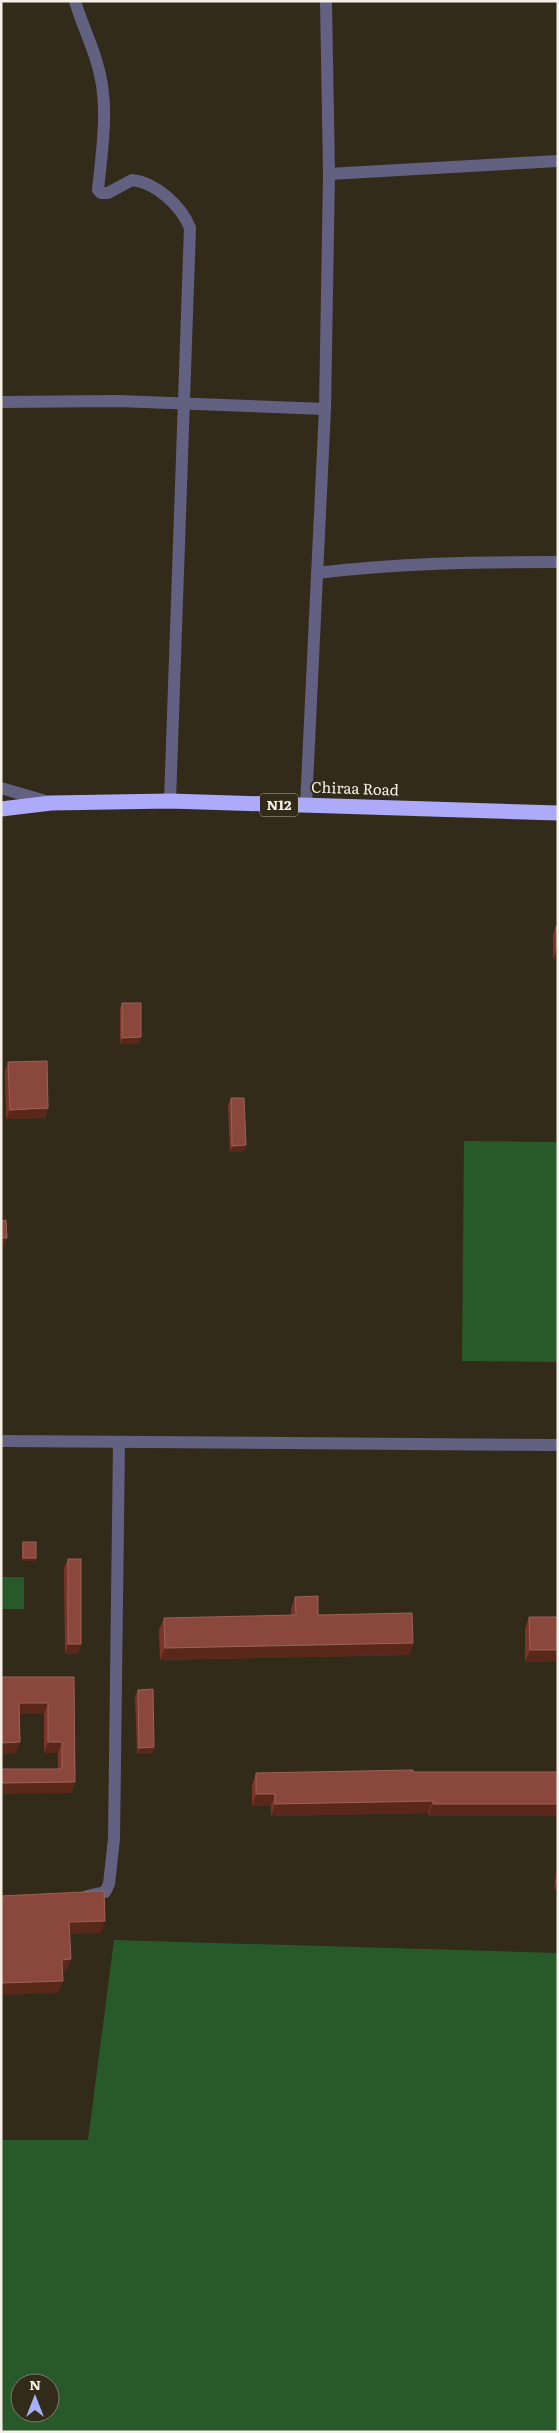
<svg xmlns="http://www.w3.org/2000/svg" width="559" height="2433" font-family="Literata,serif">
<style>
.green{fill:#28592a;fill-rule:evenodd}
.lines{fill:none;stroke-linecap:round;stroke-linejoin:round}
.minor{stroke:#626181;stroke-width:12}
.highway{stroke:#adaaf9;stroke-width:15}
.wall{fill:#7d3428}
.shaded-wall{fill:#5a281a}
.building{fill:#8a483d;stroke:#9b6357}
.labels{text-anchor:middle;stroke-width:4;stroke-linejoin:round;paint-order:stroke}
.shield{fill:#322b1a;stroke:#bab5a9;stroke-width:1}
.shield-label{font-size:14px;font-weight:bold;fill:#f5f0e6}
.street-label{font-size:15px;fill:#f5f0e6;stroke:#322b1a}
</style>
<rect width="100%" height="100%" fill="#322b1a"/>
<g class="green">
<polygon points="464,1141 558,1142 558,1362 462,1361"/>
<rect x="1" y="1577" width="23" height="32"/>
<path d="M 114,1940 L 558,1953 L 558,2432 L 1,2432 L 1,2140 L 88,2140 ZM 20,2383 L 50,2383 L 50,2413 L 20,2413 Z"/>
</g>
<g class="lines">
<g class="minor">
<path d="M 75,1 C 81,22 91,42 97,63 C 110,104 102,148 98,190 L 101,193 L 108,193 L 132,180 C 156,182 182,207 190,228 L 170,801"/>
<polyline points="329,174 558,161"/>
<polyline points="1,402 118,401 325,409"/>
<path d="M 317,573 C 398,563 477,562 558,562"/>
<polyline points="1,788 49,802"/>
<polyline points="306,805 325,409 329,174 326,1"/>
<polyline points="1,1441 558,1445"/>
<polyline points="87,1896 105,1892 109,1884 114,1839 119,1442"/>
</g>
<polyline class="highway" points="1,809 51,803 170,801 558,813"/>
</g>
<g class="wall">
<polygon points="556,926 558,926 558,959 553,959 553,935"/>
<polygon points="122,1003 139,1044 120,1044 120,1009"/>
<polygon points="8,1062 48,1108 45,1118 6,1119 5,1071"/>
<polygon points="231,1098 246,1145 243,1152 230,1152 228,1105"/>
<polygon points="23,1542 36,1558 35,1561 22,1561 22,1545"/>
<polygon points="68,1559 81,1644 78,1653 65,1654 64,1568"/>
<polygon points="295,1597 318,1615 413,1643 409,1655 160,1660 159,1630 164,1618 291,1616 291,1609"/>
<polygon points="529,1617 558,1617 558,1661 525,1662 525,1629"/>
<polygon points="1,1677 74,1677 75,1782 71,1793 58,1769 58,1753 44,1753 44,1714 19,1714 16,1753 1,1754"/>
<polygon points="138,1690 154,1747 152,1754 137,1754 135,1696"/>
<polygon points="413,1772 558,1772 428,1816 428,1813 271,1816 271,1806 252,1806 252,1785 256,1773"/>
<polygon points="558,1870 558,1890 554,1890 556,1874"/>
</g>
<g class="shaded-wall">
<polygon points="557,950 558,950 558,959 553,959"/>
<polygon points="141,1037 139,1044 120,1044 122,1038"/>
<polygon points="48,1108 45,1118 6,1119 10,1110"/>
<polygon points="246,1145 243,1152 230,1152 232,1146"/>
<polygon points="1,1238 7,1238 3,1247 1,1247"/>
<polygon points="23,1558 36,1558 35,1561 22,1561"/>
<polygon points="413,1643 409,1655 160,1660 165,1648"/>
<polygon points="68,1644 81,1644 78,1653 65,1654"/>
<polygon points="530,1650 558,1650 558,1661 525,1662"/>
<polygon points="19,1703 48,1703 44,1714 15,1714"/>
<polygon points="20,1742 16,1753 1,1754 1,1743"/>
<polygon points="48,1742 62,1742 58,1753 44,1753"/>
<polygon points="154,1747 152,1754 137,1754 139,1748"/>
<polygon points="75,1782 71,1793 1,1794 1,1783"/>
<polygon points="256,1794 275,1794 271,1806 252,1806"/>
<polygon points="433,1801 428,1813 271,1816 275,1804"/>
<polygon points="433,1804 558,1804 558,1816 428,1816"/>
<polygon points="557,1884 558,1884 558,1890 554,1890"/>
<polygon points="105,1921 101,1933 65,1934 69,1922"/>
<polygon points="71,1959 66,1971 58,1971 62,1960"/>
<polygon points="63,1981 58,1993 1,1995 1,1983"/>
</g>
<g class="building">
<polygon points="556,926 558,926 558,950 557,950"/>
<polygon points="122,1003 141,1003 141,1037 122,1038"/>
<polygon points="47,1061 48,1108 10,1110 8,1062"/>
<polygon points="231,1098 244,1098 246,1145 232,1146"/>
<polygon points="6,1220 7,1238 1,1238 1,1221"/>
<rect x="23" y="1542" width="13" height="16"/>
<rect x="68" y="1559" width="13" height="85"/>
<polygon points="318,1596 318,1615 412,1613 413,1643 165,1648 164,1618 296,1615 295,1597"/>
<polygon points="529,1617 558,1617 558,1650 530,1650"/>
<polygon points="1,1677 74,1677 75,1782 1,1783 1,1769 62,1769 62,1742 48,1742 48,1703 19,1703 20,1742 1,1743"/>
<polygon points="153,1689 154,1747 139,1748 138,1690"/>
<polygon points="413,1770 413,1772 558,1772 558,1804 433,1804 433,1801 275,1804 275,1794 256,1794 256,1773"/>
<polygon points="104,1891 105,1921 69,1922 71,1959 62,1960 63,1981 1,1983 1,1896"/>
</g>
<g class="labels">
<rect class="shield" x="260" y="793.5" width="38" height="23" rx="4"/>
<g class="shield-label">
<text x="279" y="810">N12</text>
</g>
<g class="street-label">
<text transform="translate(355 789) rotate(2)" y="5">Chiraa Road</text>
</g>
</g>
<rect width="559" height="2433" fill="none" stroke="#f5f0e6" stroke-width="5"/>
<g transform="translate(35 2398)"><circle r="24" fill="#322b1a" stroke="#807a6c"/>
<path d="M0-4L9 19L0 12L-9 19Z" fill="#a8b0fc"/>
<text y="-8" font-size="14" font-weight="bold" text-anchor="middle" fill="#f5f0e6">N</text>
</g>
</svg>
